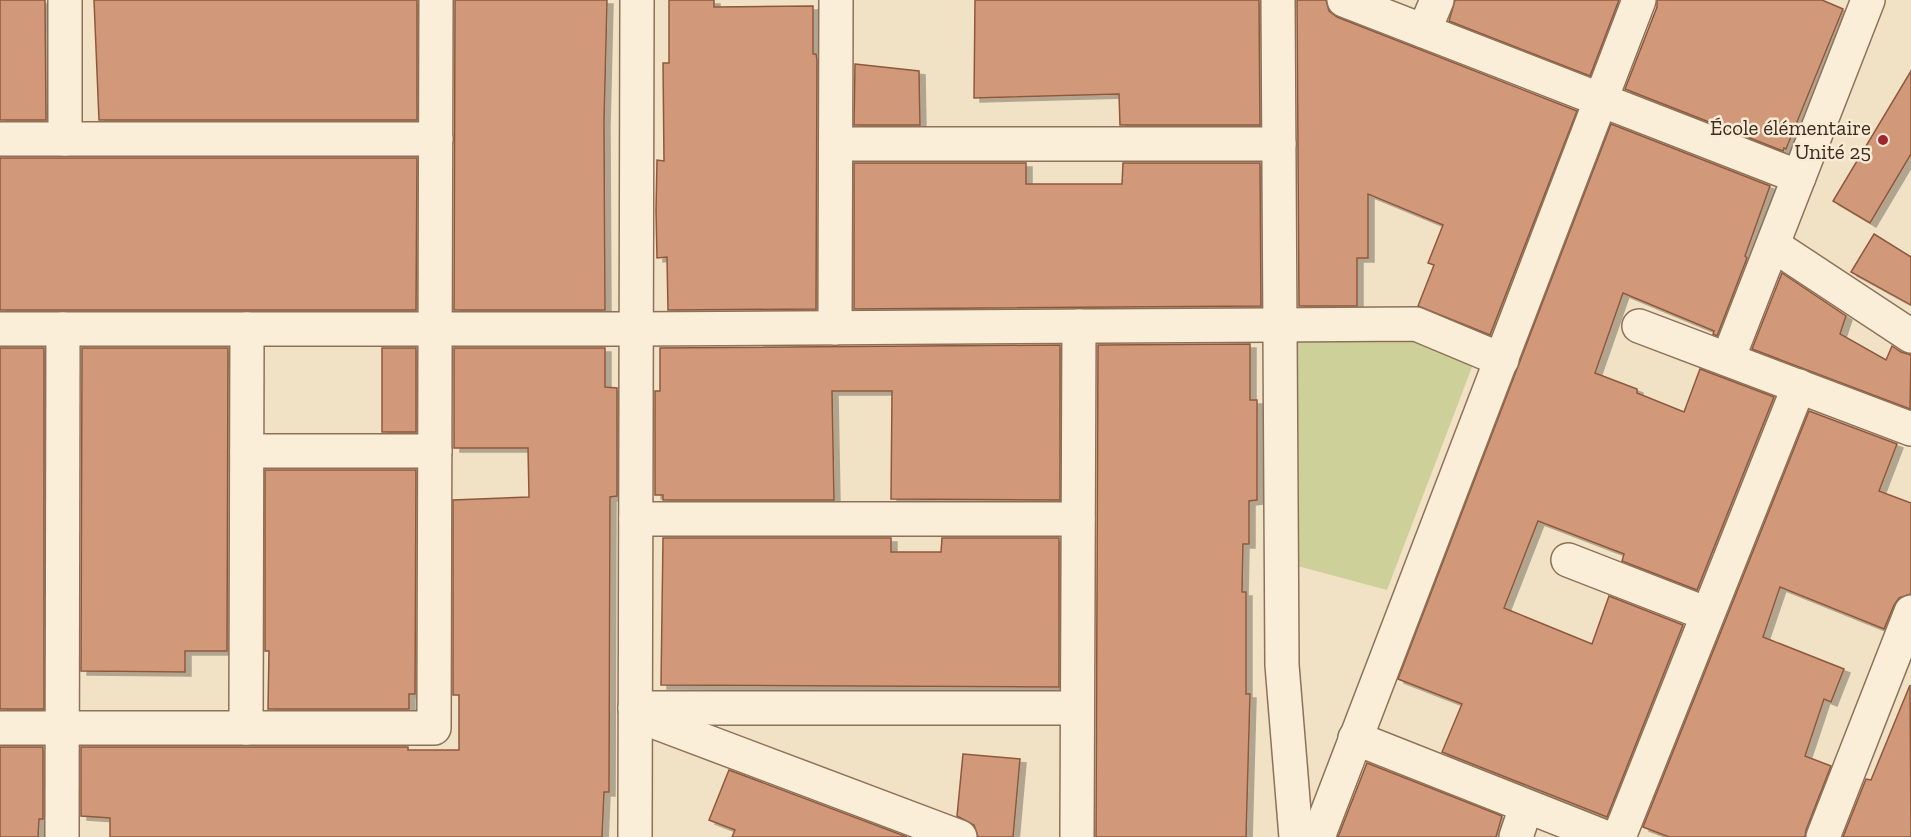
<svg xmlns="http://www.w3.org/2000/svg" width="1911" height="837" font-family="'Zilla Slab',serif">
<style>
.green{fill:#cdd098}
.building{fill:#d19879;stroke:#8e593e;stroke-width:1.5;filter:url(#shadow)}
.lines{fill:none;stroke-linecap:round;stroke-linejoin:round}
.minor-casing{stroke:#8d725a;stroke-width:36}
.minor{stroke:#fbeed9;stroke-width:33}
.poi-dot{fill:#a0262f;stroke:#f8ebd5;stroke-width:2}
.labels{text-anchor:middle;stroke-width:5;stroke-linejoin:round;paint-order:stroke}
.poi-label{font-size:21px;fill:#3c2b1e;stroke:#f8ebd5;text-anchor:end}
</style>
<defs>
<filter id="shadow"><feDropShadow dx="6" dy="4" stdDeviation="0" flood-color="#0004"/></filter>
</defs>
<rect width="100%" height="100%" fill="#f1e1c5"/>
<polygon class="green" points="1293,329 1412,335 1475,359 1387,590 1290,564"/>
<g class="building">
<polygon points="0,0 45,0 46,120 0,120"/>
<polygon points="94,0 417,0 417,120 99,120"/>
<polygon points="455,0 607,0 604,122 605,310 454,310"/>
<polygon points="669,0 714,0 714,7 813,6 813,54 816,54 817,60 816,309 668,310 667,257 657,258 656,211 657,160 664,161 663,63 669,63"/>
<polygon points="975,0 1259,0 1260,125 1120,125 1119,94 974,98"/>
<polygon points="1297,0 1326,0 1329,11 1337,17 1577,111 1490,335 1418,306 1434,265 1428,263 1443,225 1368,194 1368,258 1357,258 1357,306 1299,306"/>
<polygon points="1455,0 1619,0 1590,76 1449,21"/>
<polygon points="1657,0 1822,0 1843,9 1786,149 1784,148 1783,151 1625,89 1657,7"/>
<polygon points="855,64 919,71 920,125 854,125"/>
<polygon points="1911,71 1911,154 1870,223 1833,201"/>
<polygon points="1611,124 1770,186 1745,256 1747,258 1717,336 1713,334 1714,331 1623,293 1595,373 1637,389 1637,393 1684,412 1700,369 1774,397 1697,590 1622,561 1624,554 1538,521 1504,608 1592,644 1609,596 1683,625 1607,817 1442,752 1462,704 1398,679"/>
<polygon points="0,158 417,158 416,310 0,310"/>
<polygon points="854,163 1026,163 1026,184 1122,184 1123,163 1260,163 1261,306 854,309"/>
<polygon points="1874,234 1911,257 1911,305 1851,272"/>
<polygon points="1782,273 1846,316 1840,334 1886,360 1892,346 1901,352 1911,355 1910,409 1752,349"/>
<polygon points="1250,344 1250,400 1257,400 1257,500 1249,501 1249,544 1243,544 1242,592 1246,592 1246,694 1250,694 1246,837 1096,837 1098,345"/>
<polygon points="1060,345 1060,500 891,499 892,391 832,391 834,500 663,500 663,495 655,495 655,391 660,391 660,348"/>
<rect x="0" y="348" width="44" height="361"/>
<polygon points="82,348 228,348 227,651 185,651 185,672 81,671"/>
<rect x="382" y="348" width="34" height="84"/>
<polygon points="454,348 605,348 605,387 617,388 617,496 610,497 609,792 604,792 602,837 110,837 110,818 81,816 81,747 408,747 408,750 459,750 459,695 453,695 453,500 529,497 528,448 454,448"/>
<polygon points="1809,411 1897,444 1879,491 1911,503 1911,594 1899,598 1894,605 1884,629 1780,587 1763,637 1844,669 1831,702 1824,699 1805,756 1831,766 1806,830 1805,837 1669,837 1643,827"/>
<polygon points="265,470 416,470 415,694 409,694 409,709 268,709 269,651 265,651"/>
<polygon points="663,538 891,538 891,552 941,552 942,538 1059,538 1059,687 661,685"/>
<polygon points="1910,685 1911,837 1843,837 1866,779 1871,780"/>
<polygon points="0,747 43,747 43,819 39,819 38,837 0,837"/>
<polygon points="963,754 1020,759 1013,837 978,837 974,825 957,816"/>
<polygon points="1367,763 1502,816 1496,837 1338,837"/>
<polygon points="729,770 907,837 732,837 735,830 709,820"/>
</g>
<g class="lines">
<g class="minor-casing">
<g id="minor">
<polyline points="1278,0 1282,665 1296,837"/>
<polyline points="1344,0 1799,177"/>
<polyline points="1424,31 1437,0"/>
<polyline points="0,139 436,139"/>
<polyline points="65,139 65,0"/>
<polyline points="836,144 1279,144"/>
<polyline points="1773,245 1911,336"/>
<polyline points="1639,326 1911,429"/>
<polyline points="835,328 836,0"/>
<polyline points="0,329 636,329 1416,324 1502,360"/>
<polyline points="1728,359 1868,0"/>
<polyline points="247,451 435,451"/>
<polyline points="636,519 1078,519"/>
<polyline points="1568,560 1707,614"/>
<polyline points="635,708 1077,708"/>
<polyline points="639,716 960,837"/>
<polyline points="0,728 434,728 436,0"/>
<polyline points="246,728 247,329"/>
<polyline points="1355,738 1605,837"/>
<polyline points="62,837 63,329"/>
<polyline points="635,837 637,0"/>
<polyline points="1077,837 1079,326"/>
<polyline points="1318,837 1639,0"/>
<polyline points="1516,837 1526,807"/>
<polyline points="1619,837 1799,386"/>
<polyline points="1823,837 1911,612"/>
</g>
</g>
<use href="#minor" class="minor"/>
</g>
<circle class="poi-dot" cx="1883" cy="140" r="6"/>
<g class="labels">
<g class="poi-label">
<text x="1871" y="135">École élémentaire<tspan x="1871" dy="24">Unité 25</tspan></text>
</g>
</g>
</svg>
